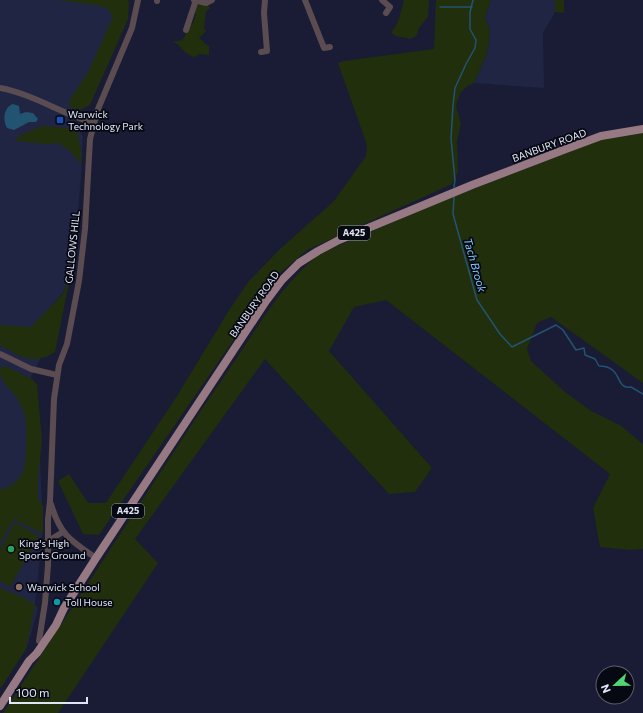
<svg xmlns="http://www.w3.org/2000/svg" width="643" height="713" font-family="Commissioner,sans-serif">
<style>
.built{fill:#202543}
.green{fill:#212f0c}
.water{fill:#225472}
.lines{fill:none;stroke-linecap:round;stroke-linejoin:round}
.stream{stroke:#225472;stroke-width:1.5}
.minor{stroke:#5b4c51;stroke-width:6}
.major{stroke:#977983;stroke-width:8}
.transit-dot{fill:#1a4fb4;stroke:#060812;stroke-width:1.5}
.leisure-dot{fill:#2e9e5b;stroke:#060812;stroke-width:1.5}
.education-dot{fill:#8d6e63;stroke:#060812;stroke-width:1.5}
.culture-dot{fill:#0f9aa8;stroke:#060812;stroke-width:1.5}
.labels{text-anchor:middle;stroke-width:3.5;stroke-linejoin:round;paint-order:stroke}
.shield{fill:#060812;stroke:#9fa3b2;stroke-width:1}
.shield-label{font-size:9px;font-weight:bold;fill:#e1e5f6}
.poi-label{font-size:10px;fill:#e1e5f6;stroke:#060812;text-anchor:start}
.street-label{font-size:10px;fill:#e1e5f6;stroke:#060812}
.water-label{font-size:11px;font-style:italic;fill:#7dcafb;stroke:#060812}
</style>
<rect width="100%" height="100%" fill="#191c34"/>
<g class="built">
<polygon points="0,0 87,0 122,6 74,124 83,136 81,177 74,256 70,278 62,294 46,312 44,351 30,379 37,391 43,528 35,605 38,608 31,634 26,649 0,689"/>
<polygon points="491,0 555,0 555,12 543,33 544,88 474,83 486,56 489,42 490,31 485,17"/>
</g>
<g class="green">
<polygon points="59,0 126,0 129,1 128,19 90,105 80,110 70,107 69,101 88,72 113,17 108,9 101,6"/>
<polygon points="404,0 429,0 428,17 419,28 417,35 411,39 396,36 391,33 398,22"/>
<polygon points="436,0 491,0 485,17 490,31 489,42 486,56 474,83 467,86 460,93 456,106 461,124 457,141 458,172 452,184 307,250 279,274 99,535 83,534 58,481 69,474 88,503 106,503 177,396 231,307 249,281 279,250 334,201 366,156 367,145 338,63 344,61 434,49"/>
<polygon points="555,0 564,0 564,13 555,12"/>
<path d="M 197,4 L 209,6 L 210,9 L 206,11 L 204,29 L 206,31 L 199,38 L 203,41 L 205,44 L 209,46 L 209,55 L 200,54 L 194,57 C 182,53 183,46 172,41 C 191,43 182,29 193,23 L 196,14 L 195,12 Z"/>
<polygon points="41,126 67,128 78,133 81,151 81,164 69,150 58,143 46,144 16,141 17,137"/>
<path d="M 643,133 L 643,383 L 551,317 L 537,323 L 527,349 L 531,361 L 564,391 L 591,411 L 620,425 L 643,444 L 643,549 L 630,550 L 600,547 L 593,508 L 610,474 L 386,300 L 354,307 L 329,351 L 432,468 L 415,492 L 389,494 L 265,359 L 135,539 L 158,563 L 58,713 L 3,713 C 71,610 138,506 206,403 C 222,380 237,357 252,335 C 272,304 292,275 321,253 L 447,199 L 585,146 L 604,139 Z"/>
<path d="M 70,278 L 55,352 C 32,366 22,357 0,345 L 0,325 L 31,327 L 62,295 Z"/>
<path d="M 5,366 L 32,379 L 37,384 L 42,441 L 38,478 L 38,498 L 43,506 L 43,534 L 14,519 L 0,543 L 0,489 C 8,490 18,481 22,474 C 27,464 28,423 24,413 C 22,408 20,403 18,399 C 10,387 0,383 0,368 Z"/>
<polygon points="15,522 39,536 10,587 0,581 0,549"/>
<polygon points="0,588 22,597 35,605 26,649 0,689"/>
</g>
<path class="water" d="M 13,104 L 19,106 L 20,114 L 26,112 L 33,113 L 38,119 L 36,122 L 29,122 L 14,130 L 7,128 C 3,120 3,108 13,104 Z"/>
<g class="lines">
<g class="stream">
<polyline points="440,7 472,7"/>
<polyline points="454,187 455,180 451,139 453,105 455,88 466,64 475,48 476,40 470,29 470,12 473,0"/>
<path d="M 454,197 L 453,214 L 477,300 L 500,334 L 512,347 L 556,325 L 563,330 L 576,350 L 584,348 L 585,355 L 595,359 L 599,366 C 624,366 614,390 631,387 L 643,394"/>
</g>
<g class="minor">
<polyline points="194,0 206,3 212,0"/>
<polyline points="305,0 324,48 330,47"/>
<polyline points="382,0 390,7 386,13"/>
<polyline points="157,1 157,0"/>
<polyline points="186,30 196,0"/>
<polyline points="261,52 267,51 264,13 265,0"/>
<path d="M 0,88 C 33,94 62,114 94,123"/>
<polyline points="0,354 31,369 57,375"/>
<path d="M 51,504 C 60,535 71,541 96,558"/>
<polyline points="48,544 53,538 63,532"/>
<polyline points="39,641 45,603 48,565 48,519 50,501 54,399 59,365 67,344 79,281 85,229 90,139 98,109 132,28 138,0"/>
</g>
<polyline class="major" points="0,706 29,661 37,653 56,625 64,608 96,558 266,301 281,281 299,263 318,251 339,240 472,185 566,149 601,136 643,129"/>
</g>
<rect class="transit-dot" x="56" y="116" width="8" height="8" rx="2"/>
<circle class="leisure-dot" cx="11" cy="549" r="4"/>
<circle class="education-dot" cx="19" cy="587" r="4"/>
<circle class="culture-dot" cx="57" cy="602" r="4"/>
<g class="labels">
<g class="shield">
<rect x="338" y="226" width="32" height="14" rx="3"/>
<rect x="112" y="504" width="32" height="14" rx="3"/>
</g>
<g class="shield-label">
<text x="354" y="236">A425</text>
<text x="128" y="514">A425</text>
</g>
<g class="poi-label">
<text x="68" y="118">Warwick<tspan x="68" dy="12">Technology Park</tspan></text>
<text x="19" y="547">King's High<tspan x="19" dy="12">Sports Ground</tspan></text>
<text x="27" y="591">Warwick School</text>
<text x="65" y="606">Toll House</text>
</g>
<g class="street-label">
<text transform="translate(549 145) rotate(-20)" y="4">BANBURY ROAD</text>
<text transform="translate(72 247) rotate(-84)" y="4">GALLOWS HILL</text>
<text transform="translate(254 304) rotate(-55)" y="4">BANBURY ROAD</text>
</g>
<g class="water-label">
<text transform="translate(475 265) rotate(74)" y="4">Tach Brook</text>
</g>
</g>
<g transform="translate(615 685) rotate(248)"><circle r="19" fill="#060812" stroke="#5e606d"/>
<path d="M0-3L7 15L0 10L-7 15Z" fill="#50d675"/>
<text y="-6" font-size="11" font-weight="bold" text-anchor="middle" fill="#e1e5f6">N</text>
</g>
<path d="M10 697v6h77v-6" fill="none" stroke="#e1e5f6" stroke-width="2"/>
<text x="16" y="697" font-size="12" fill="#e1e5f6" stroke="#060812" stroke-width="3" paint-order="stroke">100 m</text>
</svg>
